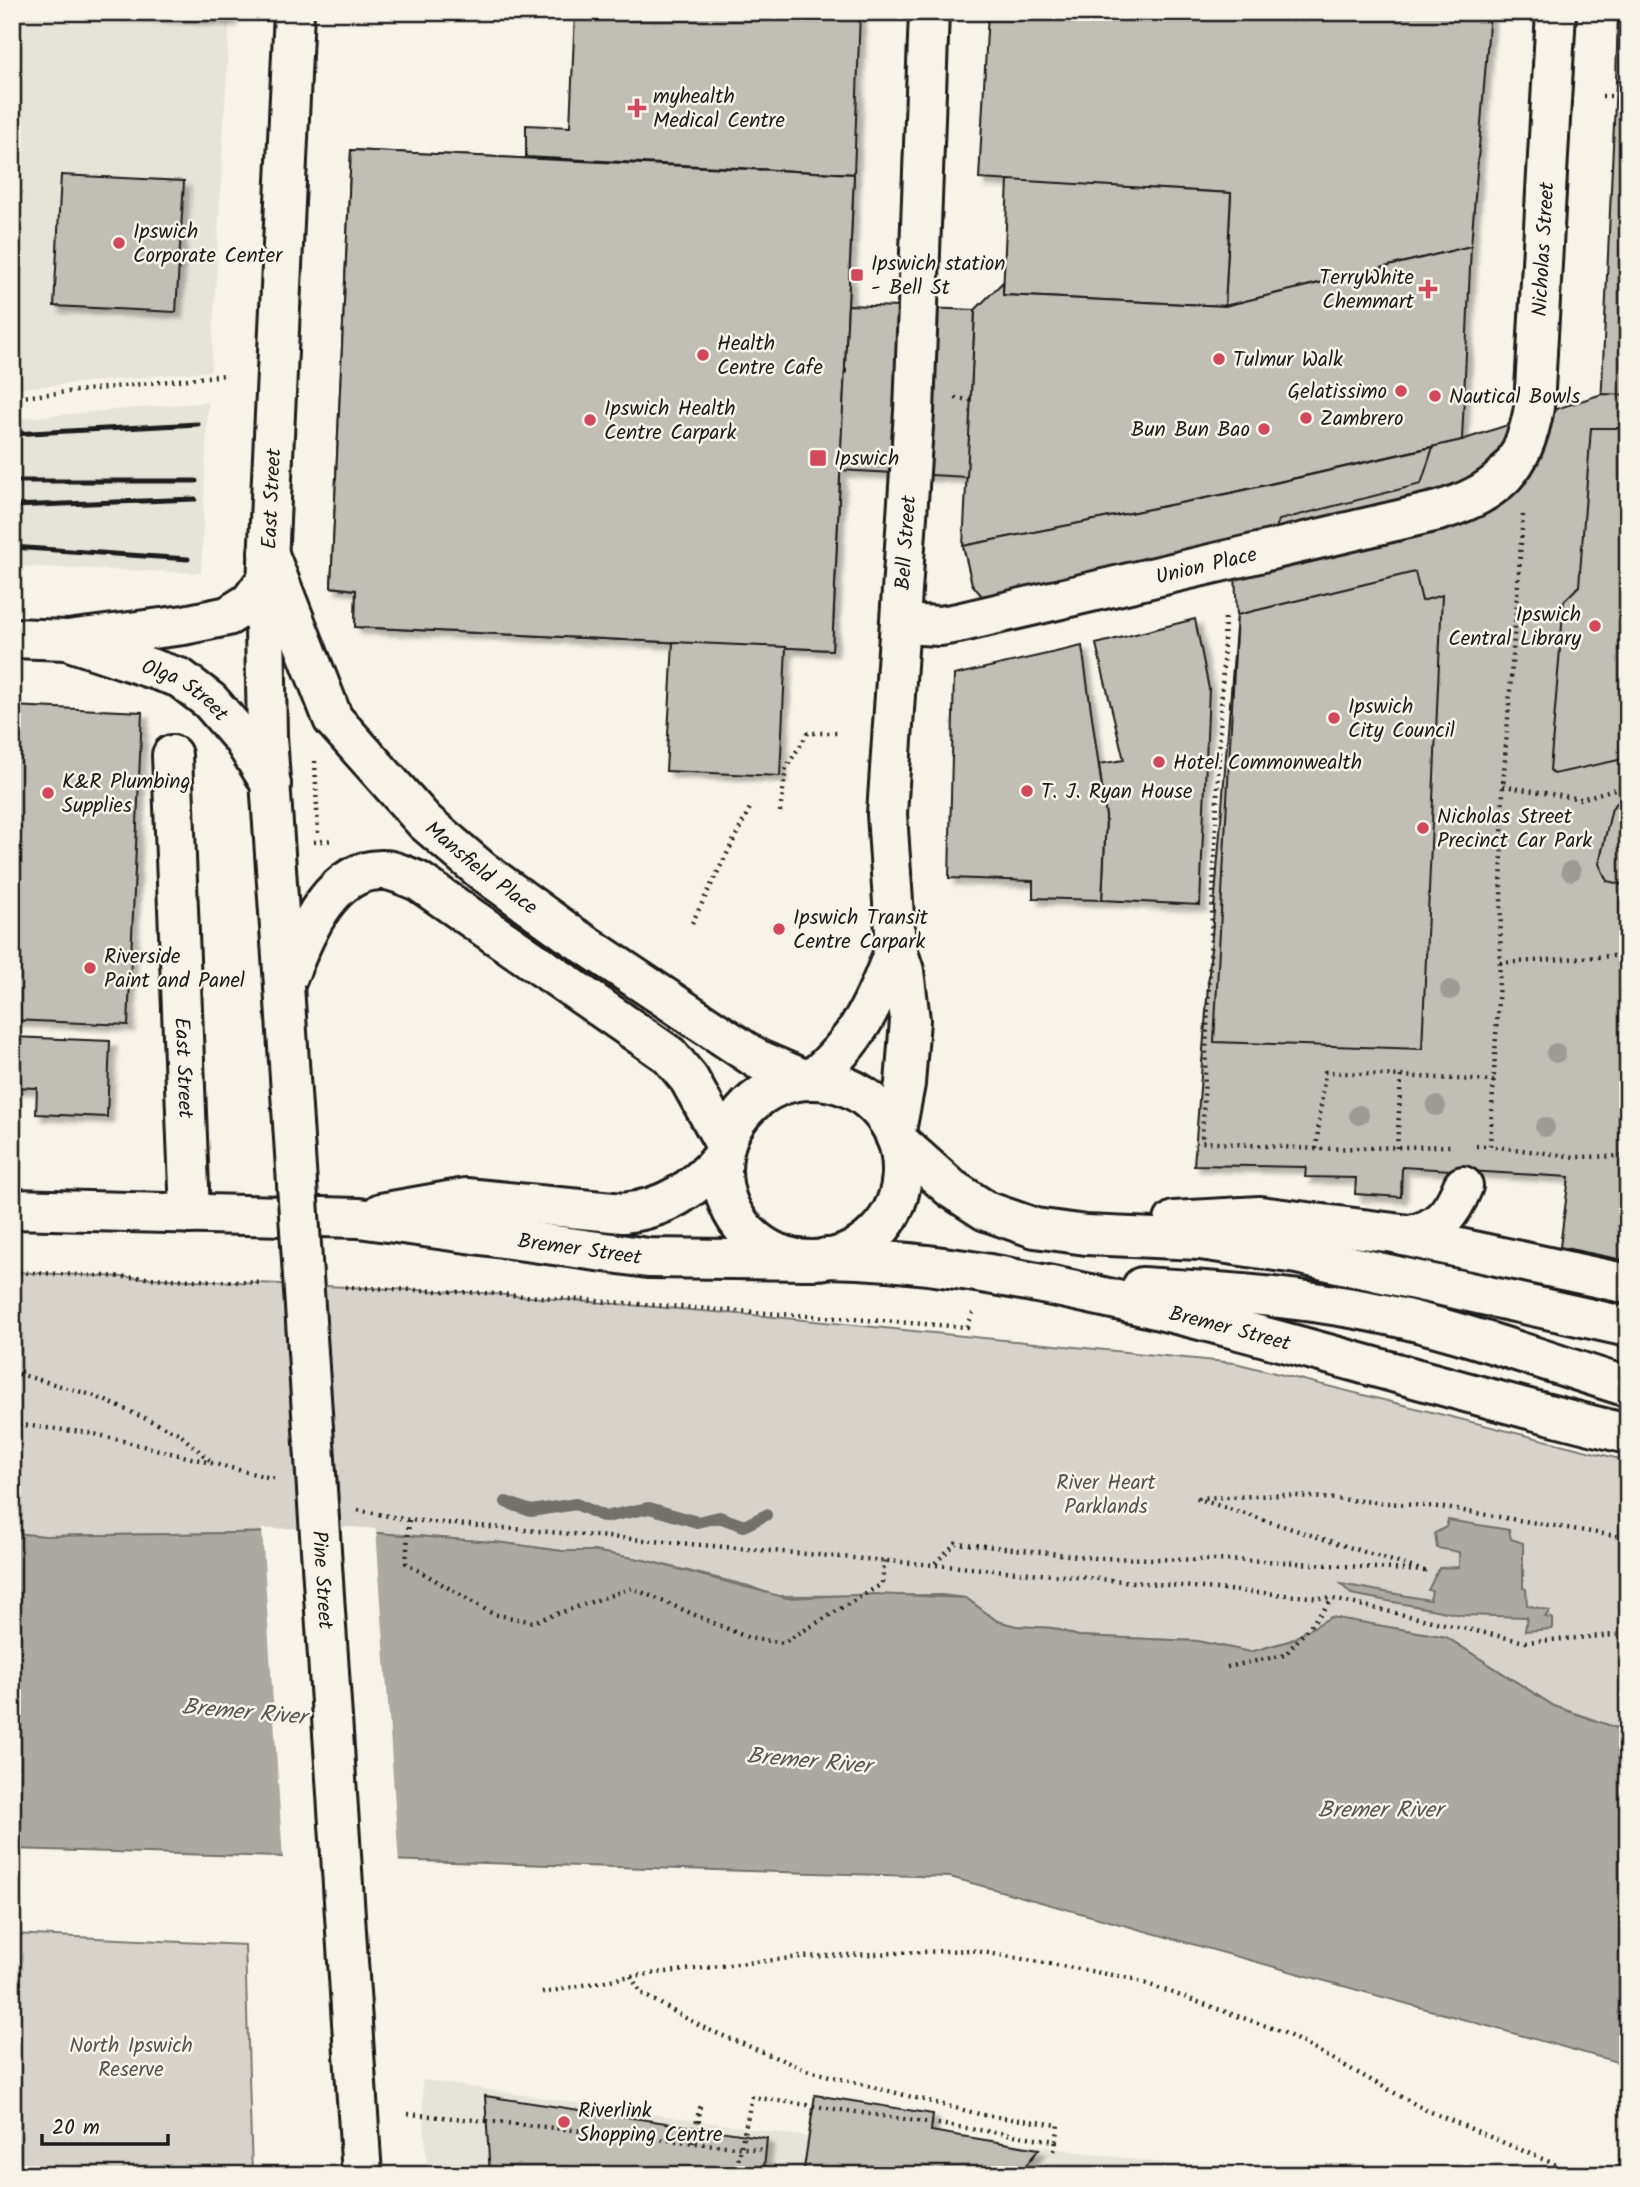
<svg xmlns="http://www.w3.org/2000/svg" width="1640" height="2187" font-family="Kalam,sans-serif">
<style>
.built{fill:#e6e3d9}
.green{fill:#d7d3cb;stroke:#7a7874;stroke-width:2}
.water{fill:#aca9a2;stroke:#72716c;stroke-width:2}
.pier{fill:#f7f3e8}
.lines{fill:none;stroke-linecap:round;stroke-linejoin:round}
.stream{stroke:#72716c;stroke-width:12}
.building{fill:#c0beb5;stroke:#1c1c1c;stroke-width:2;filter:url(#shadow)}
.minor-casing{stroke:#1c1c1c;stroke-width:44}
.major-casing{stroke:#1c1c1c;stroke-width:44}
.path{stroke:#1c1c1c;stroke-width:4.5;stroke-dasharray:2 5;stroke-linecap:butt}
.minor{stroke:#f7f3e8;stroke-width:38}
.major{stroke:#f7f3e8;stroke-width:38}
.rail{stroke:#1c1c1c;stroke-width:5}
.major-bridge-casing{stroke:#1c1c1c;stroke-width:44;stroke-linecap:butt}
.path-bridge{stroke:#1c1c1c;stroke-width:4.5;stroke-dasharray:2 5;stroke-linecap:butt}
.major-bridge{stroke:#f7f3e8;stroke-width:38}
.tree{fill:#9d9b95}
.poi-dot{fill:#d1495b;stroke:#f7f3e8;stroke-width:2.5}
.labels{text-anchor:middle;stroke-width:5;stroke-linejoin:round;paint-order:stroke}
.poi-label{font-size:21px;fill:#1c1c1c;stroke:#f7f3e8;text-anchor:start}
.street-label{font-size:21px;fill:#1c1c1c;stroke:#f7f3e8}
.park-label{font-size:21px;fill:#545351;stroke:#f7f3e8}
.water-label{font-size:23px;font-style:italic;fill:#565452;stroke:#f7f3e8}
</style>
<defs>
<filter id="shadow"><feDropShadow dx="6" dy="6" stdDeviation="2" flood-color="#0004"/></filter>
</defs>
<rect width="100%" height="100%" fill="#f7f3e8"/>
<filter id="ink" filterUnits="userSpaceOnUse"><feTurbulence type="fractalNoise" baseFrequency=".0143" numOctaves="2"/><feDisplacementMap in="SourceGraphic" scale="14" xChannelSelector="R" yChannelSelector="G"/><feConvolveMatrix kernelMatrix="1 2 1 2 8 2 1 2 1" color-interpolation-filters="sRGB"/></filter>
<g filter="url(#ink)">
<g class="built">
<polygon points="12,12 230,12 211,371 12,389"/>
<polygon points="208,402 201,573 12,566 12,419"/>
<polygon points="422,2080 807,2137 811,2114 1245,2175 427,2175"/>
</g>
<g class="green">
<polygon points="12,1272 482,1293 764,1316 1235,1363 1628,1461 1628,1732 1554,1706 1446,1637 1331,1617 1289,1641 1250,1652 1197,1641 1078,1636 1053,1628 1016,1626 997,1621 966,1598 942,1595 775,1596 749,1586 644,1560 593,1551 562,1551 504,1543 352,1531 45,1536 12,1533"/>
<polygon points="12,1934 245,1945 252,2175 12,2175"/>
</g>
<g class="water">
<polygon points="1448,1520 1509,1530 1511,1539 1523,1543 1523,1588 1526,1589 1527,1605 1550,1611 1545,1617 1552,1618 1552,1629 1525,1631 1527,1617 1462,1615 1351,1594 1341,1584 1430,1600 1432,1591 1428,1590 1439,1568 1459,1567 1459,1552 1437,1548 1435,1533 1446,1527"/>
<polygon points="352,1531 504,1543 562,1551 593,1551 644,1560 787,1598 875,1594 966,1598 997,1621 1016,1626 1053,1628 1078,1636 1197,1641 1250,1652 1289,1641 1331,1617 1446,1637 1554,1706 1628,1732 1628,2065 950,1877 12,1849 12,1533 45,1536"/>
</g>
<polygon class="pier" points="352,1527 376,1529 399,1864 283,1860 262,1529"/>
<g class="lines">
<polyline class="stream" points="506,1502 531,1511 576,1504 605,1517 649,1508 697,1522 719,1517 744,1526 766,1515"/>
</g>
<g class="building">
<polygon points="94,12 230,12 230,20"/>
<polygon points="575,12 860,12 854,174 526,157 526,125 570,127"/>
<polygon points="988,12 1490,12 1471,246 1225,306 1231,193 979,179"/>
<polygon points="1618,12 1628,12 1628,82 1616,81"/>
<polygon points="1616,81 1628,82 1628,428 1600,428"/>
<polygon points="351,150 854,174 832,650 355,627 356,590 331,587"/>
<polygon points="351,150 854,174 832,650 355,627 356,590 331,587"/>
<polygon points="61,175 184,181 176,312 54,306"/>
<polygon points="1008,180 1231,193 1225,306 1003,295"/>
<polygon points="1471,246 1462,440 1231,493 963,546 975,310 1003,282 1003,295 1225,306"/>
<polygon points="848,305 975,310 967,477 840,470"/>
<polygon points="1602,394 1628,395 1628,1261 1560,1247 1569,1177 1402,1167 1401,1197 1355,1194 1356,1178 1305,1177 1306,1167 1194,1165 1237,615 1231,493 1462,440"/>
<polygon points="1591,428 1628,428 1628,758 1554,774 1550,770 1564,601 1579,586"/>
<polygon points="1433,447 1421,484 1279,520 1267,547 994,611 972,584 963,546 1231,493"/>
<polygon points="1415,572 1422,601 1442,595 1422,1049 1214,1042 1237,615"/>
<polygon points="1195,619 1209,689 1200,905 1102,900 1106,817 1099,764 1124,760 1096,644"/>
<polygon points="673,642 786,647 780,776 666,771"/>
<polygon points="1082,646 1106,817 1102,900 1033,898 1033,881 949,878 954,675"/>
<polygon points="12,706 142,712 128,1025 12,1020"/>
<polygon points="1628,797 1628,886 1607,881 1599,864 1612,808 1622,798"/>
<polygon points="12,1037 110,1041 107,1117 36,1114 37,1088 12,1087"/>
<polygon points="815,2095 933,2114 931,2131 1039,2149 1018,2175 490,2175 485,2096 767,2138 764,2168 803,2175"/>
</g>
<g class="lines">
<g class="minor-casing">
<g id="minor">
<path id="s1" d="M 268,552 L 333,719 L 425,822 L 481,870 L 568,933 L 757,1059 L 806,1080"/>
<path id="s2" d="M 900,624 L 940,626 L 958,623 L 1438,511 C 1497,494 1524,468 1534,407 L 1556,12"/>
<polyline points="12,638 67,640 184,625 228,616 250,602 267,579"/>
<path id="s3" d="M 72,642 L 180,678 L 210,701 L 242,738 L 271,784"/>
<path id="s4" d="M 172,755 L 190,1214"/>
<path d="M 284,986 C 302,944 326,868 383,870 C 394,870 407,877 418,881 L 669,1055 L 689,1079 L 725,1144"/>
<circle cx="812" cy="1170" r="90"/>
<path d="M 811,1080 C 859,1040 875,1003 896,946"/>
<path id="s5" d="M 895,1136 L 905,1084 L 910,1020 L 904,971 L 896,946 L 887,814 L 914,412 L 929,12"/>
<polyline points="897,1140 952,1189 986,1211 1035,1228 1086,1235 1200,1240 1297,1254 1628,1327"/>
<path id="s6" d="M 12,1209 L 359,1218 L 648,1258 L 805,1260"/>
<path d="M 381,1213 L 466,1198 L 623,1213 C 665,1209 695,1189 722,1158"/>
<path d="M 1174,1221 L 1260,1216 L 1410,1235 C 1439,1230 1452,1213 1463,1186"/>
<polyline points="1403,1236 1628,1284"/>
<path id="s7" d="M 826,1258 C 919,1259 1008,1276 1099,1296 C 1277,1335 1450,1392 1628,1434"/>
<path d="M 1142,1287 C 1228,1292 1313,1298 1397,1317 C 1475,1335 1551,1363 1628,1387"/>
</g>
</g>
<g class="major-casing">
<g id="major">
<path id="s8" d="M 284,986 L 267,736 L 265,626 L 294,12"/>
</g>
</g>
<g class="path">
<polyline points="1602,96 1615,96"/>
<polyline points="845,371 851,371"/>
<polyline points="12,398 226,375"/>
<polyline points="955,398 970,400"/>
<polyline points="1523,515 1503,786 1500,963 1490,1146 1576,1157 1628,1156"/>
<polyline points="1225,618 1202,1142 1316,1149 1450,1146"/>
<polyline points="315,761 318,833"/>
<polyline points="1503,786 1581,799 1628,785"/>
<polyline points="780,812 786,768 808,733 837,733"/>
<polyline points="314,842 334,840"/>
<polyline points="692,923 750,808"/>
<polyline points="1500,963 1628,955"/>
<polyline points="1476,1146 1490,1146"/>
<polyline points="1397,1148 1401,1076"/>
<polyline points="1316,1149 1325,1072 1494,1081"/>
<polyline points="12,1272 263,1283"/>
<polyline points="345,1287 482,1293 967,1327 973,1313"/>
<polyline points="12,1372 95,1396 178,1433 212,1462"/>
<polyline points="12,1424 91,1433 275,1479"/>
<polyline points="358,1510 409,1520 1333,1599 1525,1642 1628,1634"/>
<polyline points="409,1520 406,1563 493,1614 533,1622 632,1588 749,1638 783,1643 882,1584 885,1559"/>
<polyline points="935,1563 956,1543 1097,1558 1267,1561 1424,1571 1195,1498 1286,1495 1439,1507 1628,1538"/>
<polyline points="1227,1667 1285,1655 1333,1599"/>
<polyline points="631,1976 641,1993 702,2027 806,2070 983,2115 1059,2125 1056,2141 752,2097 735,2175"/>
<polyline points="542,1993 631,1976 801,1957 971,1950 1130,1978 1283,2032 1424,2109 1571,2171 1588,2175"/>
<polyline points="408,2114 487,2121"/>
<polyline points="698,2136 700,2104"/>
<polyline points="1054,2151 1056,2141"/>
</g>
<use href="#minor" class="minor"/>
<use href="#major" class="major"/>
<g class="rail">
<polyline points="12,434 198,424"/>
<polyline points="12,481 196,481"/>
<polyline points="12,506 195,499"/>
<polyline points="12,547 188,559"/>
</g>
<g class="major-bridge-casing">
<g id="major-bridge">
<path id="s9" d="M 284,986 L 362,2175"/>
</g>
</g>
<g class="path-bridge">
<polyline points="487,2121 763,2150"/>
<polyline points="693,2143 700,2104"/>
</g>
<use href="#major-bridge" class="major-bridge"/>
</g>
<g class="tree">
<circle cx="1571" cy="871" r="10"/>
<circle cx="1450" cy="990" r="10"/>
<circle cx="1556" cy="1053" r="10"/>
<circle cx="1436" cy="1106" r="10"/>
<circle cx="1359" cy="1115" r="10"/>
<circle cx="1545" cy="1127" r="10"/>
</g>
</g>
<g class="poi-dot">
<path d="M633.5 97.5h7v7h7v7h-7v7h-7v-7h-7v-7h7z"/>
<circle cx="119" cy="243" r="7"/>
<rect x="850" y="268" width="14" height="14" rx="3.5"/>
<path d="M1424.5 278.5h7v7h7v7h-7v7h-7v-7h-7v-7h7z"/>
<circle cx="703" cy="355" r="7"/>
<circle cx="1219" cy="359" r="7"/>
<circle cx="1401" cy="391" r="7"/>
<circle cx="1435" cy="396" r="7"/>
<circle cx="1306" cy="418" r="7"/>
<circle cx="590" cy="420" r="7"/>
<circle cx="1264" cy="429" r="7"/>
<rect x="809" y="449" width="18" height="18" rx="3.5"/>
<circle cx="1595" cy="626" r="7"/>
<circle cx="1334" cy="718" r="7"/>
<circle cx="1159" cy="762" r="7"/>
<circle cx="1027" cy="791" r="7"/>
<circle cx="48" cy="793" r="7"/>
<circle cx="1423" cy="828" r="7"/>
<circle cx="779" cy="929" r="7"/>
<circle cx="90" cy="968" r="7"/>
<circle cx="564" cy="2122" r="7"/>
</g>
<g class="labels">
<g class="poi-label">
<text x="653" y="103">myhealth<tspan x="653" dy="24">Medical Centre</tspan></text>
<text x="133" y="238">Ipswich<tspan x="133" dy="24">Corporate Center</tspan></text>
<text x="871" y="270">Ipswich station<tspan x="871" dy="24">- Bell St</tspan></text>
<text x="1414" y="284" text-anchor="end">TerryWhite<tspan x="1414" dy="24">Chemmart</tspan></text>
<text x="717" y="350">Health<tspan x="717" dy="24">Centre Cafe</tspan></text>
<text x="1233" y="366">Tulmur Walk</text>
<text x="1387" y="398" text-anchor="end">Gelatissimo</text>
<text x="1449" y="403">Nautical Bowls</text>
<text x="604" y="415">Ipswich Health<tspan x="604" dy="24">Centre Carpark</tspan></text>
<text x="1320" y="425">Zambrero</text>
<text x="1250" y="436" text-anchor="end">Bun Bun Bao</text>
<text x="834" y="465">Ipswich</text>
<text x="1581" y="621" text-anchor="end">Ipswich<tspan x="1581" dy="24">Central Library</tspan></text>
<text x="1348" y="713">Ipswich<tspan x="1348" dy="24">City Council</tspan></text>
<text x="1173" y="769">Hotel Commonwealth</text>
<text x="62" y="788">K&amp;R Plumbing<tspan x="62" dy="24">Supplies</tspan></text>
<text x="1041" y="798">T. J. Ryan House</text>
<text x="1437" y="823">Nicholas Street<tspan x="1437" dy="24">Precinct Car Park</tspan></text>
<text x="793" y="924">Ipswich Transit<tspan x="793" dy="24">Centre Carpark</tspan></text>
<text x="104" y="963">Riverside<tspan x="104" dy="24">Paint and Panel</tspan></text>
<text x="578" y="2117">Riverlink<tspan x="578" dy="24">Shopping Centre</tspan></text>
</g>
<g class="street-label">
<text dy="7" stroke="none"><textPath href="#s2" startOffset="861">Nicholas Street</textPath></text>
<text dy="7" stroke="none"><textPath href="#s8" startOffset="488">East Street</textPath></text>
<text dy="7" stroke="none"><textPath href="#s5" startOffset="597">Bell Street</textPath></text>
<text dy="7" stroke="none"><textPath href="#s2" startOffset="313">Union Place</textPath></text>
<text dy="7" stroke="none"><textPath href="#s3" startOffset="124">Olga Street</textPath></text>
<text dy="7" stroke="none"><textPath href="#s1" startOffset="390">Mansfield Place</textPath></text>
<text dy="7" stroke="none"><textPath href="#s4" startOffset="313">East Street</textPath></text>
<text dy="7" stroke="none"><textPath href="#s6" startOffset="570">Bremer Street</textPath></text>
<text dy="7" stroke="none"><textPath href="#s7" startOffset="411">Bremer Street</textPath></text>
<text dy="7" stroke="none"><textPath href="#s9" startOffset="595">Pine Street</textPath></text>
</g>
<g class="park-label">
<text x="1106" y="1489">River Heart<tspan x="1106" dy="24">Parklands</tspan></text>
<text x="131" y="2052">North Ipswich<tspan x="131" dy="24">Reserve</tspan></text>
</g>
<g class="water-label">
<text transform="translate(244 1711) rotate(5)" y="8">Bremer River</text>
<text transform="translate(809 1760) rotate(5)" y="8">Bremer River</text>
<text x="1380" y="1817">Bremer River</text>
</g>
</g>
<rect width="1640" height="2187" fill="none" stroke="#f7f3e8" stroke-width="42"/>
<rect x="21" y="21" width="1598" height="2145" fill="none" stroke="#1c1c1c" stroke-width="2.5" filter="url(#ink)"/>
<path d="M42 2134v10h126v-10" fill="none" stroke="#1c1c1c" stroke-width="3.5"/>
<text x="52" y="2134" font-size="21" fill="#1c1c1c" stroke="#f7f3e8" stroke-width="5" paint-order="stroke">20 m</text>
</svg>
